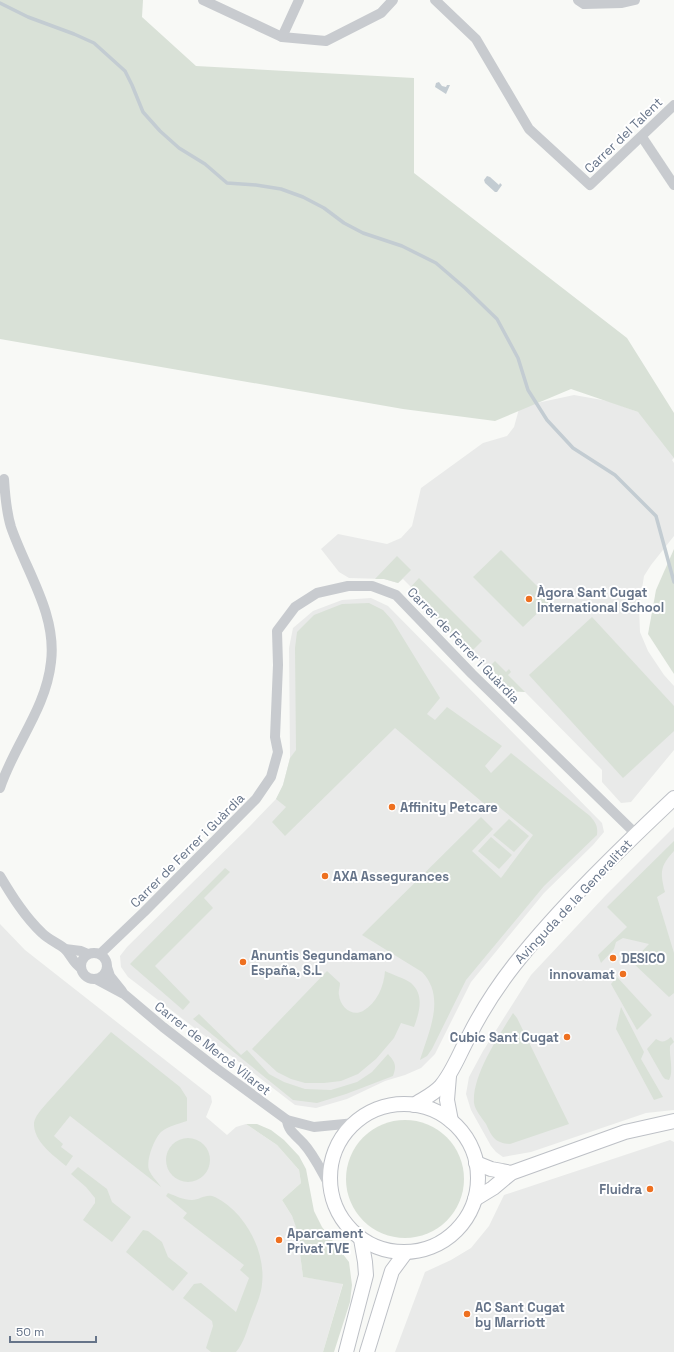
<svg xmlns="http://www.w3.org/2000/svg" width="674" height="1352" font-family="'Space Grotesk',sans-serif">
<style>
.built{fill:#e9eae9}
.green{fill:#d9e1d7}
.water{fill:#c3ccd2}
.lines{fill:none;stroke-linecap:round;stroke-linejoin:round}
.stream{stroke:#c3ccd2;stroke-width:3.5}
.secondary-casing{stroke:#bdc0c6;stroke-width:16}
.street{stroke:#c8cbcf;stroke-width:10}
.secondary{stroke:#fff;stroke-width:14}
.poi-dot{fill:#ee7020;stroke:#fff;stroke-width:1.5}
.labels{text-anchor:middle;stroke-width:4;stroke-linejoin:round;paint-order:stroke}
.street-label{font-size:13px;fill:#667489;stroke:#fff}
.poi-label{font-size:13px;font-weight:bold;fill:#667489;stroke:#fff;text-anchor:start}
</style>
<rect width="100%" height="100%" fill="#f8f9f6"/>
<g class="built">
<polygon points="574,395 608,401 638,412 674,434 674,458 672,460 674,463 674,536 651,565 644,576 639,608 640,632 648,651 664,675 674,686 674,750 631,802 621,803 602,782 602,770 525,692 509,691 408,590 411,587 403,579 398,583 384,579 349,578 339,572 321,549 338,534 387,544 401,538 412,526 421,488 483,443 507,436 514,427 519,409 537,403"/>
<polygon points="371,598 388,606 602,823 604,832 593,845 544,893 471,982 435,1054 421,1068 405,1075 385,1081 347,1099 316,1108 295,1105 128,977 121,967 120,956 127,947 250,826 276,799 283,785 290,758 289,648 293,628 313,611 342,600"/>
<polygon points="674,827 674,1110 646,1113 531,1152 503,1157 496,1152 491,1146 471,1110 466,1094 469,1077 483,1051 531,975 606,895"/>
<polygon points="0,924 25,950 211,1096 212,1102 206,1117 227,1135 236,1127 246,1124 277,1145 299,1170 301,1183 282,1200 292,1216 297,1228 303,1277 343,1283 323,1352 0,1352"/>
<polygon points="670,1140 674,1142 674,1352 395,1352 425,1272 451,1260 471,1248 489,1226 504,1195"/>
</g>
<g class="green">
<polygon points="0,0 143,0 142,17 196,66 414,78 414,173 627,338 674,413 674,458 638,412 571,389 495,421 403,409 0,339"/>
<polygon points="674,549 674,674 648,634 656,590"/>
<polygon points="501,550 551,600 523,627 473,577"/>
<polygon points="397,556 411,570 398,583 384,579 375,579"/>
<polygon points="419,578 482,641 470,653 408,590"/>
<path d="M 369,603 L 383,610 L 392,620 L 440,698 L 427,714 L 435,720 L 447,707 L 502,746 L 485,766 L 491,773 L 511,753 L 590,816 C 596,823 598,826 597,835 L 544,886 L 466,980 L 432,1049 L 427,1056 L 420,1060 C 429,1031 446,997 422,972 L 362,935 L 481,817 L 493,829 L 472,851 L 501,878 L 533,835 L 493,802 L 488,807 L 395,728 L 285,836 L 272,822 L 286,807 L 276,799 L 283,785 L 290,758 L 296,750 L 295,648 L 297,632 L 314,615 L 342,604 Z"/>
<polygon points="592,617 674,706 674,731 623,778 529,675"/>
<polygon points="495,661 506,672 509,669 511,672 508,675 525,692 509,691 487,669"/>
<polygon points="509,819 529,836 514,852 493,835"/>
<polygon points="491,837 512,855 499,869 478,851"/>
<path d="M 674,841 L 674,851 C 660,866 660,872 665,892 L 657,897 L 674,953 L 674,993 L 669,997 L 632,962 L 649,944 L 623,938 L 616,942 L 614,949 L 601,963 L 598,955 L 627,927 L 607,907 Z"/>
<polygon points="225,868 230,872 204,898 213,908 155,966 190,1002 183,1010 130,964"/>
<path d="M 327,971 L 340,983 C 340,987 338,992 339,995 C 340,1007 352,1017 363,1011 C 377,1003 384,986 385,971 C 393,975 404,978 411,983 C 425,995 419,1013 414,1027 L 401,1023 L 394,1038 L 376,1059 L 358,1074 L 341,1081 L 324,1083 L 305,1083 L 291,1079 L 277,1072 L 252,1049 Z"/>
<polygon points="617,977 652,1015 637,1030 611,984"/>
<polygon points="621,1007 644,1052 641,1059 663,1097 654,1100 616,1029"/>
<path d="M 513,1013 L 517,1018 L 569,1124 L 510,1144 C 495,1143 492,1137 486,1124 C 482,1118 475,1110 474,1103 C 472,1075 499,1036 513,1013 Z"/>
<path d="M 199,1014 L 241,1055 L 247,1050 L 269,1074 L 284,1082 L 305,1089 L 331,1090 L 357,1082 L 372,1072 L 388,1054 C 395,1062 397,1065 393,1076 L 346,1094 L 317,1103 L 293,1100 L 193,1019 Z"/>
<path d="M 111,1032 L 180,1087 L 187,1098 L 187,1121 C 178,1124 168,1126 161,1132 C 154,1139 146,1160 149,1170 C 152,1177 158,1182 161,1187 L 70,1116 L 54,1136 L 63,1144 L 61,1147 L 73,1156 L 66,1166 C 54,1156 33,1141 34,1123 C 35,1116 41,1110 46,1104 Z"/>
<path d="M 671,1037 L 674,1042 L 670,1046 C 669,1057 674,1071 669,1080 L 665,1079 L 663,1077 L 647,1049 L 656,1039 C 662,1043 665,1042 671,1037 Z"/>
<circle cx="405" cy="1179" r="59"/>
<polygon points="246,1124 257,1124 271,1130 284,1140 299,1156 306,1169 314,1211 322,1227 349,1262 352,1285 350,1302 334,1352 323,1352 343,1284 303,1277 297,1230 292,1216 282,1200 301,1183 299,1170 277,1145"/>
<circle cx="188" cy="1160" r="22"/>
<polygon points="78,1167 107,1189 112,1202 131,1217 112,1242 83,1220 95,1203 95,1198 86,1187 71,1174"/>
<path d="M 168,1193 C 176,1196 183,1200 192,1200 C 200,1200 206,1193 215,1197 C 245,1212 266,1251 262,1284 C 261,1296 255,1308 251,1319 C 247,1330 244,1343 236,1352 L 211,1352 L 206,1348 L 213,1326 L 212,1321 L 183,1298 L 194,1284 L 201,1283 L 236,1312 L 249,1278 L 240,1270 L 244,1265 L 183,1218 L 187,1213 L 166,1196 Z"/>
<polygon points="143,1230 148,1231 162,1242 168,1257 188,1273 173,1291 126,1252"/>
</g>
<g class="water">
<polygon points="439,82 442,86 446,87 447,85 450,85 446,94 435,87 436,83"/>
<polygon points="487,176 490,177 499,185 500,183 502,185 497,192 495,192 485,183 484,180"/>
</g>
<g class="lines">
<polyline class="stream" points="0,3 28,17 74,34 94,43 125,71 132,85 143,112 160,131 179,148 205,164 227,183 256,185 281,189 303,197 324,208 344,223 363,233 402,246 436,263 465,288 497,319 518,358 528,390 547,420 573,448 615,475 656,516 674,582"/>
<g class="secondary-casing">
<g id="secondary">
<polyline points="449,1076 447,1100 451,1121"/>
<circle cx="404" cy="1178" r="74"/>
<path d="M 414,1105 C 423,1099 434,1094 441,1086 C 453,1072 460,1052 469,1036 C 482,1010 497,987 515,964 C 562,905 619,850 674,798"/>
<polyline points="476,1163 491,1169 502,1171 511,1173"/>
<polyline points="475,1199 493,1188 511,1173 625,1132 674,1121"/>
<polyline points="346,1352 366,1275 365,1262 361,1239"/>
<polyline points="367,1352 392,1271 406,1252"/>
</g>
</g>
<g class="street">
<polyline points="203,0 282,37 326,41 381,13 393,0"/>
<polyline points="435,0 476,39 529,129 590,185 674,105"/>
<polyline points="578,0 584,4 622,3 635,0"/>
<polyline points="282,37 299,0"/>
<polyline points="642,137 674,185"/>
<path d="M 0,788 C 14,745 46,709 51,662 C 57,614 26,571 11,527 C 6,511 5,495 4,479"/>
<path d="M 0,876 C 12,896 25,917 42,933 C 49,940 58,943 65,949 C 71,955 73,963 81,968"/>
<polyline points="65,949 81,951 88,954"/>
<circle cx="94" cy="966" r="13"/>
<polyline points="100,954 144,912 256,799 271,777 278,752 275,737 278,665 277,631 295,607 317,593 348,586 372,586 396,595 472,674 636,834"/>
<polyline points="107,967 110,976 122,991"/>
<polyline points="96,979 124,994 163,1027 216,1068 287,1120 314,1127 355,1123"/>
<path d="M 287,1120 C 288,1131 296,1135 303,1143 C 315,1156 322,1173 331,1188"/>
</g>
<use href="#secondary" class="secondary"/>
</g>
<g class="poi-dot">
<circle cx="529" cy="599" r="4"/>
<circle cx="392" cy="807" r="4"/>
<circle cx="325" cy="876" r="4"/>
<circle cx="613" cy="958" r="4"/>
<circle cx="243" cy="962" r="4"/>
<circle cx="623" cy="974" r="4"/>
<circle cx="567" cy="1037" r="4"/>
<circle cx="650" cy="1189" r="4"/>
<circle cx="279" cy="1240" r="4"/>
<circle cx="467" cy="1314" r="4"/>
</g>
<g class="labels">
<g class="street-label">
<text transform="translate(623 135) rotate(-44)" y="5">Carrer del Talent</text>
<text transform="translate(464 645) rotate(46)" y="5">Carrer de Ferrer i Guàrdia</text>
<text transform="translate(187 850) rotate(-45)" y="5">Carrer de Ferrer i Guàrdia</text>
<text transform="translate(573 901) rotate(-47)" y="5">Avinguda de la Generalitat</text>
<text transform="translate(213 1048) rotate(38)" y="5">Carrer de Mercè Vilaret</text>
</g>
<g class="poi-label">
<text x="537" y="597">Àgora Sant Cugat<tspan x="537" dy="15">International School</tspan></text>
<text x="400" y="812">Affinity Petcare</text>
<text x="333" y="881">AXA Assegurances</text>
<text x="251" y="960">Anuntis Segundamano<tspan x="251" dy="15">España, S.L</tspan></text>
<text x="621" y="963">DESICO</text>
<text x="615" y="979" text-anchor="end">innovamat</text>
<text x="559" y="1042" text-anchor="end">Cubic Sant Cugat</text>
<text x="642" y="1194" text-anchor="end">Fluidra</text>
<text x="287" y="1238">Aparcament<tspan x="287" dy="15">Privat TVE</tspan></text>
<text x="475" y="1312">AC Sant Cugat<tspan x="475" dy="15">by Marriott</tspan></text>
</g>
</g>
<path d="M10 1336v6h86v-6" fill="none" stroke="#667489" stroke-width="2"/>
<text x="16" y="1336" font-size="12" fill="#667489" stroke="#ffffff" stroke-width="3" paint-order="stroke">50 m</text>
</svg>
